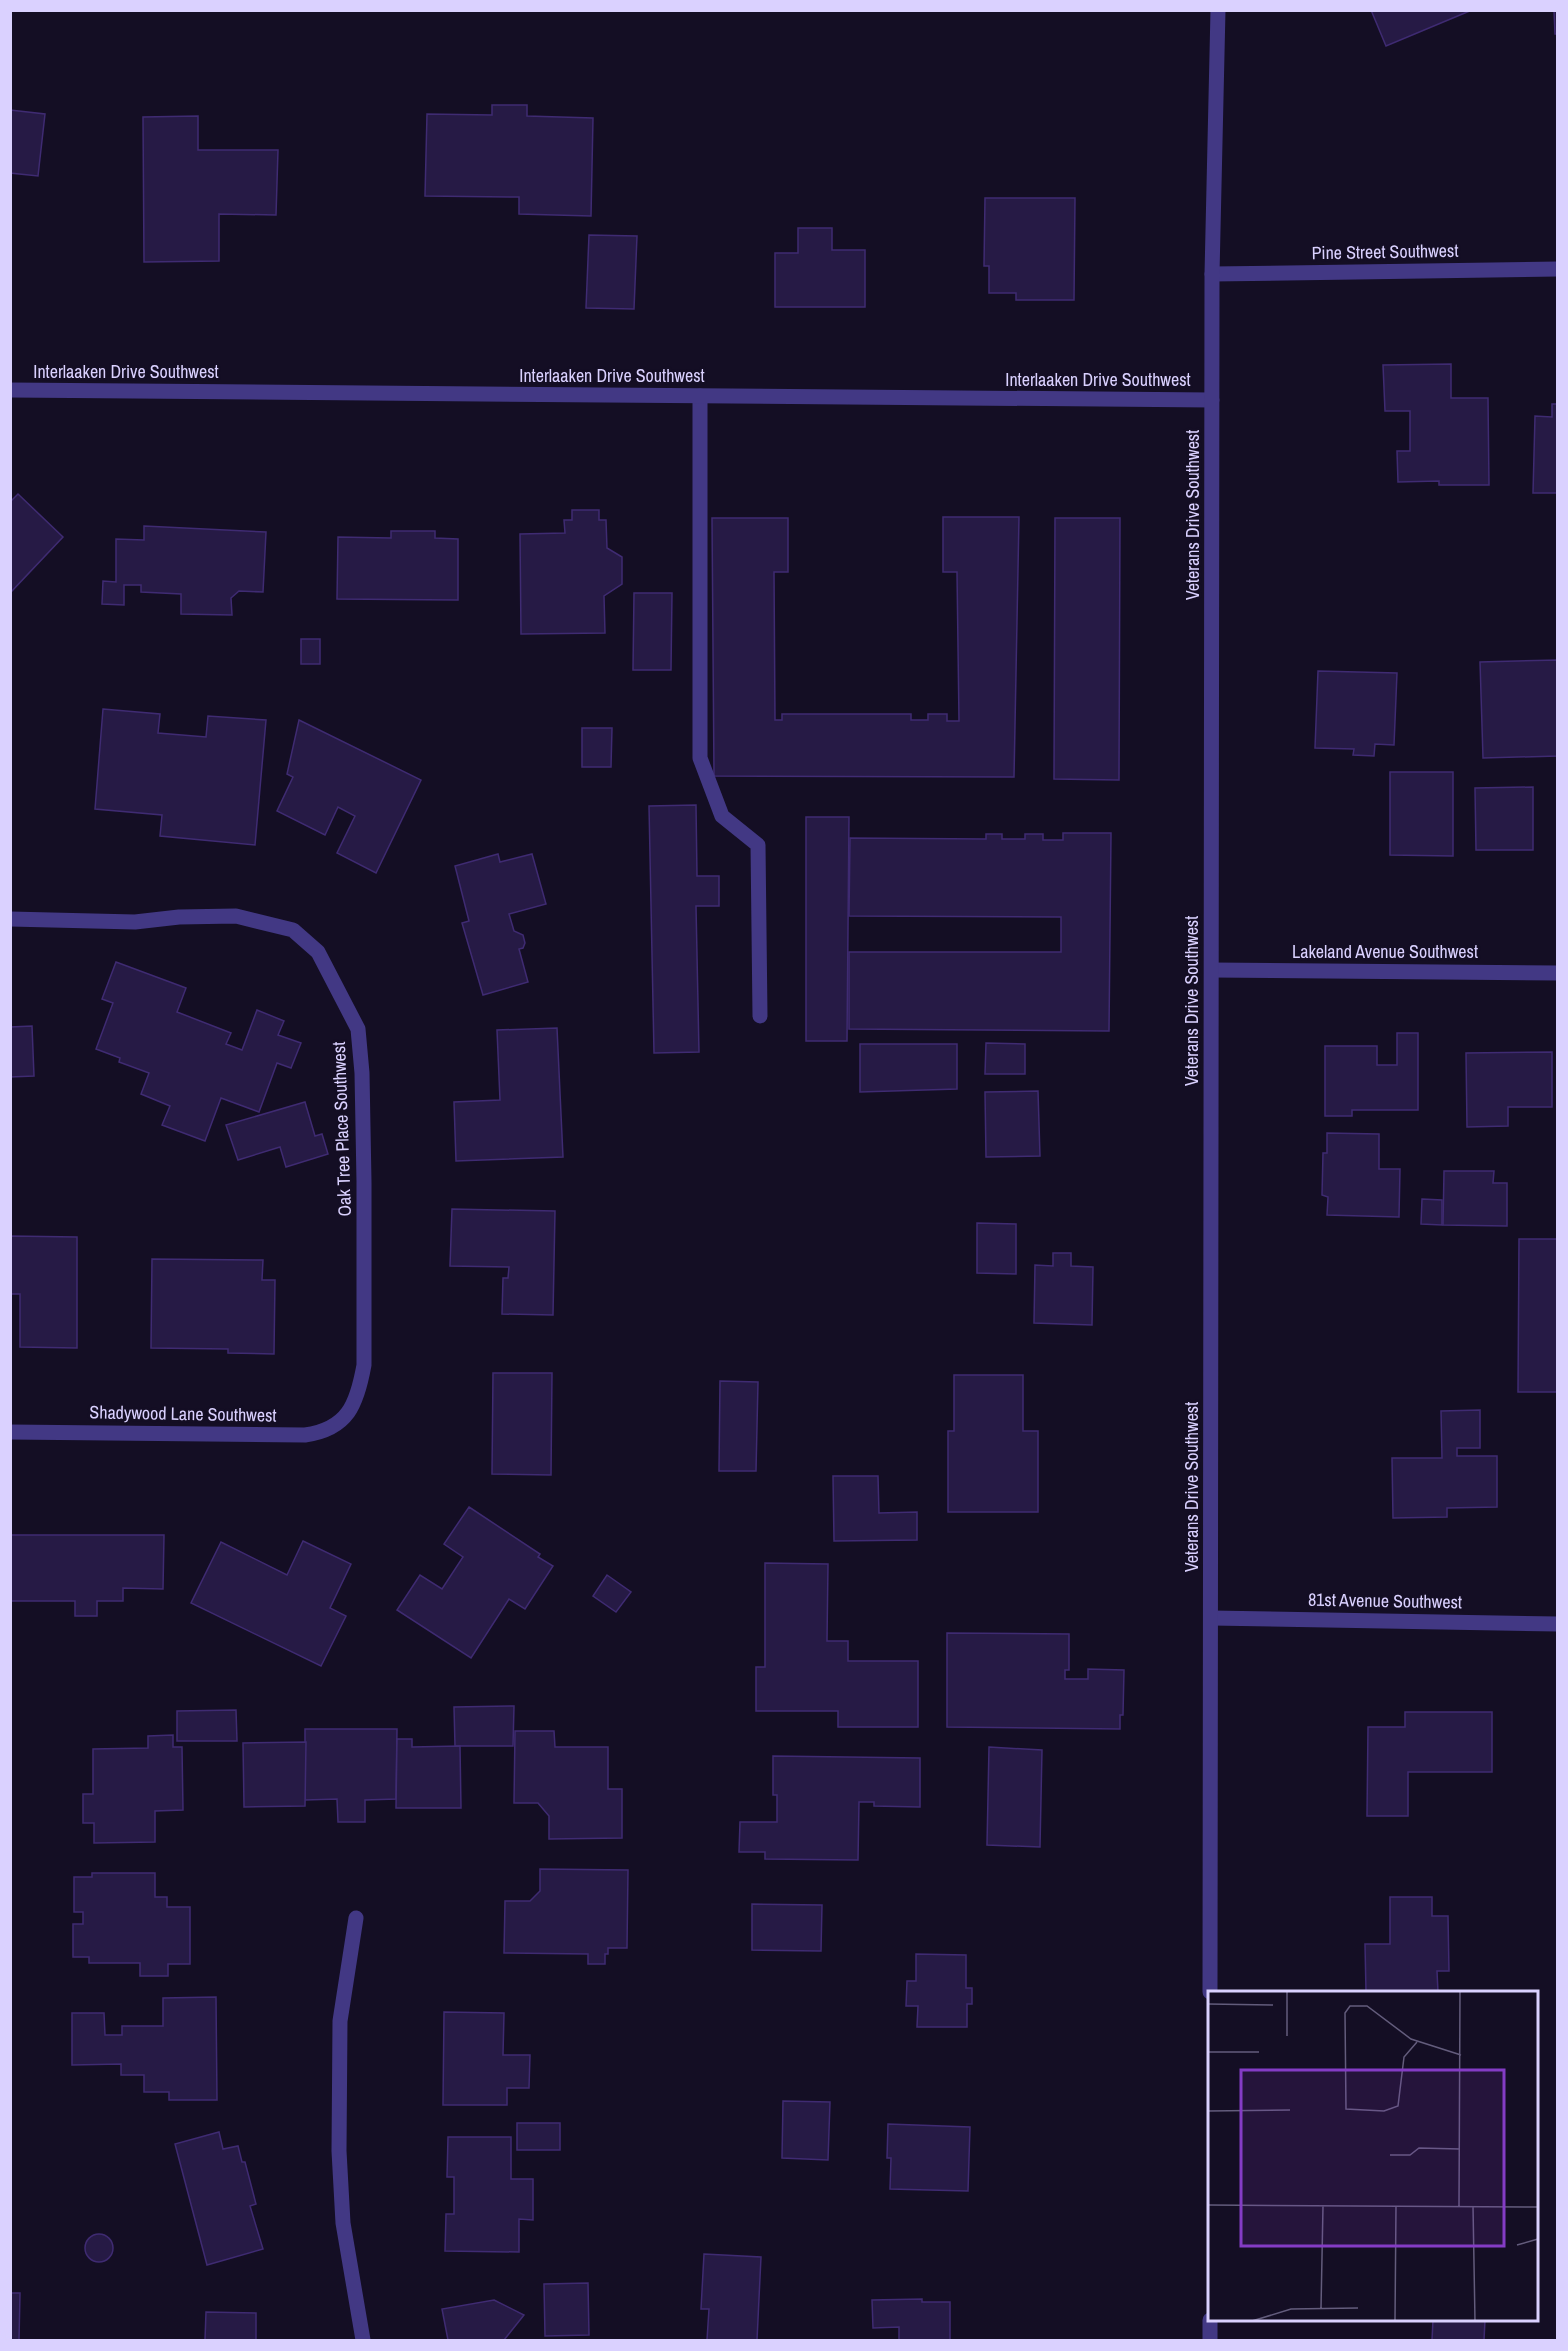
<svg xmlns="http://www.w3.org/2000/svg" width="1568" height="2351" font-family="'Archivo Narrow',sans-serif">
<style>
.building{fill:#261a45;stroke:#3f2b72;stroke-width:1.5}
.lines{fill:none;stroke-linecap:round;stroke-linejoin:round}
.service{stroke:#423884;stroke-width:15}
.minor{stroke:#423884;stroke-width:15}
.tertiary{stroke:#423884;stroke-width:15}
.labels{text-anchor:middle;stroke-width:5;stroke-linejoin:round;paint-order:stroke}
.street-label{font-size:18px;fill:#dad1ff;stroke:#140e24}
.inset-road{fill:none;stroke:#635c7c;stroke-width:1.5}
.view{fill:#843cc5;fill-opacity:0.15;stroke:#843cc5;stroke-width:3}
.inset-edge{fill:none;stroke:#dad1ff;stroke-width:3}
</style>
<rect width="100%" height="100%" fill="#140e24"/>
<g class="building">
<polygon points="1371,10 1472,10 1386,46"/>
<polygon points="1554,10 1558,10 1558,34 1555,34"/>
<polygon points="492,105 527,105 527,116 593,118 591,216 519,214 519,197 425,196 427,114 492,115"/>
<polygon points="10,110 45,114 38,176 10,173"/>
<polygon points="198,116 198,150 278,150 276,215 219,214 219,261 144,262 143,117"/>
<polygon points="985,198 1075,198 1074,300 1016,300 1016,293 989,293 989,266 984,266"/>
<polygon points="798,228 832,228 832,250 865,250 865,307 775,307 775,253 798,253"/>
<polygon points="589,235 637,236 634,309 586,308"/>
<polygon points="1451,364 1451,398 1488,398 1489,485 1439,485 1439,481 1398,482 1397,451 1410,451 1410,411 1385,411 1383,365"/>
<polygon points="1552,404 1558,404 1558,493 1533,493 1535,416 1552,417"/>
<polygon points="18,494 63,537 10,593 10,502"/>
<polygon points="572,510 599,510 599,520 606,520 607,548 622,557 622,584 604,596 605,633 521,634 520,534 565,533 564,520 572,520"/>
<polygon points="943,517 1019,517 1014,777 714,776 712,518 788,518 788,572 774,572 775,720 782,720 782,714 911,714 911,720 928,720 928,714 947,714 947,721 959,721 957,572 943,572"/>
<polygon points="1055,518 1120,518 1119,780 1054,779"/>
<polygon points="144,526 266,532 263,592 239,591 231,598 232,615 181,614 181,594 141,592 141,585 124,585 124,605 102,604 103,581 116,582 116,539 144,540"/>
<polygon points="391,531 435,531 435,538 458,539 458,600 337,599 338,537 391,538"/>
<polygon points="634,593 672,593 671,670 633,670"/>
<rect x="301" y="639" width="19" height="25"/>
<polygon points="1558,660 1558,756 1483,758 1480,662"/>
<polygon points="1318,671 1397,673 1394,745 1375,744 1374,756 1353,755 1354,749 1315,748"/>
<polygon points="103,709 160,714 158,733 206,737 208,716 266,720 255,845 160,836 162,815 95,809"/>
<polygon points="299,720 421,780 376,873 337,853 355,816 338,807 325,835 277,811 293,777 287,774"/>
<polygon points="582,728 612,728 611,767 582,767"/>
<polygon points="1390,772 1453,772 1453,856 1390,855"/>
<polygon points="1533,787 1533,850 1476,850 1475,788"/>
<polygon points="696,805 697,876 719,876 719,906 696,906 699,1052 654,1053 649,806"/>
<polygon points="806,817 849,817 847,1041 806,1041"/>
<polygon points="1063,833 1111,833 1109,1031 849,1029 849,952 1061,952 1061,917 849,916 850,838 986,839 986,834 1002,834 1002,839 1025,839 1025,834 1043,834 1043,840 1063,840"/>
<polygon points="498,854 500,862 532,854 546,904 509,914 514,931 523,935 525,943 523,948 519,949 528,982 483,995 462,923 469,921 455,866"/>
<polygon points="116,962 186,988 177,1012 231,1033 226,1044 242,1050 257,1010 284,1021 278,1035 301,1043 291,1068 277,1063 259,1112 221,1098 205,1141 162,1125 170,1106 141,1094 149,1073 119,1062 120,1058 96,1049 113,1003 102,999"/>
<polygon points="32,1026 34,1076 10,1077 10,1027"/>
<polygon points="557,1028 563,1157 456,1161 454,1102 500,1100 497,1030"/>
<polygon points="1397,1033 1418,1033 1418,1110 1352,1110 1352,1116 1325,1116 1325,1046 1377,1046 1377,1065 1397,1065"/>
<polygon points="986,1043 1025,1044 1025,1074 985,1074"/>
<polygon points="860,1044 957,1044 957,1089 860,1092"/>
<polygon points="1552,1052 1552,1107 1508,1107 1508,1126 1467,1127 1466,1053"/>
<polygon points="1038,1091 1040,1156 986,1157 985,1092"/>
<polygon points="305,1102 315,1136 322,1134 328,1154 286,1167 280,1147 238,1160 226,1125"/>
<polygon points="1327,1133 1379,1134 1379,1169 1400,1169 1399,1217 1327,1215 1328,1197 1322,1195 1323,1153 1327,1153"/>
<polygon points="1444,1171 1494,1171 1493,1183 1507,1183 1507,1226 1443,1225"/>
<polygon points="1422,1199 1442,1200 1442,1225 1421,1224"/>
<polygon points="452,1209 555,1211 553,1315 502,1314 503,1278 508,1278 509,1267 450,1266"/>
<polygon points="977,1223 1016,1224 1016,1274 977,1273"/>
<polygon points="10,1236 77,1237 77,1348 20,1347 20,1294 10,1294"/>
<polygon points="1519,1239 1558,1239 1558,1392 1518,1392"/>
<polygon points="1053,1253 1071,1253 1071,1266 1093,1267 1092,1325 1034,1323 1035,1265 1053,1266"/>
<polygon points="152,1259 263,1260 262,1280 275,1280 274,1354 228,1353 228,1349 151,1348"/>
<polygon points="493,1373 552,1373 551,1475 492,1474"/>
<polygon points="954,1375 1023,1375 1023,1431 1038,1431 1038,1512 948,1512 948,1431 954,1431"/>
<polygon points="720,1381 758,1382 756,1471 719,1471"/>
<polygon points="1480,1410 1480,1448 1457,1448 1457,1456 1497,1456 1497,1507 1447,1508 1447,1517 1393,1518 1392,1458 1442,1458 1441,1411"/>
<polygon points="833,1476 878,1476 879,1513 917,1512 917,1540 834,1541"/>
<polygon points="469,1507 540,1554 538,1557 553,1566 525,1609 509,1599 471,1658 397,1610 420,1575 442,1589 463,1557 444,1544"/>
<polygon points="10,1535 164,1535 163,1589 123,1588 123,1601 97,1601 97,1616 75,1616 75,1601 10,1601"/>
<polygon points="303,1541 351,1564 330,1608 346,1616 321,1666 191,1603 221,1542 287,1575"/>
<polygon points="765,1563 828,1564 827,1641 848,1641 848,1661 918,1661 918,1727 838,1727 838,1711 756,1711 756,1667 765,1667"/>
<polygon points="607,1575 631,1592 616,1612 593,1596"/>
<polygon points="947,1633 1069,1634 1069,1670 1065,1670 1065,1679 1088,1679 1088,1669 1124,1670 1123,1715 1120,1715 1120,1729 947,1727"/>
<polygon points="514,1706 513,1746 455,1746 454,1707"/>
<polygon points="236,1710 237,1741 177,1741 177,1711"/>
<polygon points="1405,1712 1492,1712 1492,1772 1408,1772 1408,1816 1367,1816 1368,1727 1405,1727"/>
<polygon points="305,1729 397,1729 396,1799 365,1800 365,1822 338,1822 337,1799 305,1800"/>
<polygon points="515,1731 554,1731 555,1747 608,1747 608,1789 622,1789 622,1838 549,1839 549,1816 538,1803 514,1803"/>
<polygon points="173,1735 173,1747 182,1747 183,1810 155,1811 155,1842 94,1843 94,1823 83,1823 83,1794 93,1794 93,1749 148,1748 148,1736"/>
<polygon points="397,1739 412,1739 412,1747 460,1746 461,1808 396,1808"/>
<polygon points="306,1742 305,1806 244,1807 243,1743"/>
<polygon points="989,1747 1042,1750 1040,1847 987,1845"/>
<polygon points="773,1756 920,1758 920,1807 874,1806 874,1802 859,1802 858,1860 765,1859 765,1852 739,1852 740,1822 777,1822 777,1795 773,1795"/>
<polygon points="540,1869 628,1870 627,1948 608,1948 608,1954 605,1954 605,1964 588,1964 588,1954 504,1953 505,1901 530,1901 540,1891"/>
<polygon points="92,1873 155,1873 155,1897 167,1897 167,1907 190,1907 190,1964 168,1964 168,1976 140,1976 140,1963 89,1963 89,1957 73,1957 73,1924 83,1924 83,1912 74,1912 74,1877 92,1877"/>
<polygon points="1390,1897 1432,1897 1432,1916 1448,1916 1449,1971 1437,1971 1438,1992 1366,1992 1365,1944 1390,1944"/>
<polygon points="752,1904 822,1905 821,1951 752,1950"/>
<polygon points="916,1954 966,1955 966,1988 972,1988 972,2004 967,2004 967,2027 917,2027 918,2006 906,2006 907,1981 916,1981"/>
<polygon points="216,1997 217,2100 169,2100 169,2092 144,2092 144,2075 121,2075 121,2064 72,2065 72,2013 104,2013 105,2035 122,2035 122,2026 163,2026 163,1998"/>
<polygon points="444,2012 504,2013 503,2055 530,2055 529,2088 507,2088 507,2105 443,2105"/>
<polygon points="783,2101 830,2102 828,2160 782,2158"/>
<rect x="517" y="2123" width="43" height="27"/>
<polygon points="888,2124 970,2127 968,2191 890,2189 891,2158 887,2158"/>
<polygon points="219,2132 223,2149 238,2146 242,2162 245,2162 256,2204 250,2206 263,2249 207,2265 175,2144"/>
<polygon points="448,2137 511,2137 511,2179 533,2179 533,2220 519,2219 519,2252 445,2251 446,2214 454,2214 454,2177 447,2177"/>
<circle cx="99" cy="2248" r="14"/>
<polygon points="704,2254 761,2257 757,2340 707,2340 709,2309 701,2309"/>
<polygon points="588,2283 589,2335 545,2336 544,2284"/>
<polygon points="10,2293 20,2293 19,2340 10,2340"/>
<polygon points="922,2299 922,2302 950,2302 950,2340 899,2340 899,2327 873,2328 872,2300"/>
<polygon points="494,2300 524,2315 504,2340 448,2340 442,2309"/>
<polygon points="206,2312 256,2313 256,2340 205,2340"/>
<polygon points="1433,2320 1485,2320 1484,2340 1432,2340"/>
</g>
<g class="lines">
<polyline class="service" points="700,396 700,758 722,816 758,845 760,1016"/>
<g class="minor">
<polyline points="1212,274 1558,269"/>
<path d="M 10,919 L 135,922 L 179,917 L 236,916 L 293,930 L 318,952 L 358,1029 L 362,1073 L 364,1182 L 364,1365 C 357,1404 348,1429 305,1435 L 10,1432"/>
<polyline points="1212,970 1558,973"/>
<polyline points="1211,1618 1558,1624"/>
<polyline points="356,1918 340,2021 339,2151 343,2223 363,2340"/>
</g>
<g class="tertiary">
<polyline points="10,390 1212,400"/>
<polyline points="1210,1992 1212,274 1218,10"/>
<polyline points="1210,2340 1210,2320"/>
</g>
</g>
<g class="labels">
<g class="street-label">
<text transform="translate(1385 252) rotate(-1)" y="6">Pine Street Southwest</text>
<text x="126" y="378">Interlaaken Drive Southwest</text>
<text x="612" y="382">Interlaaken Drive Southwest</text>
<text x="1098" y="386">Interlaaken Drive Southwest</text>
<text transform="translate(1193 515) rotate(-90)" y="6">Veterans Drive Southwest</text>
<text x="1385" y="958">Lakeland Avenue Southwest</text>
<text transform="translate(1192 1001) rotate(-90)" y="6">Veterans Drive Southwest</text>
<text transform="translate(342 1129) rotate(-92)" y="6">Oak Tree Place Southwest</text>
<text transform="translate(183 1414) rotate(1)" y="6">Shadywood Lane Southwest</text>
<text transform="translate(1192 1487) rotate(-90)" y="6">Veterans Drive Southwest</text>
<text transform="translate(1385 1601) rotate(1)" y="6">81st Avenue Southwest</text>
</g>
</g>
<g transform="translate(1208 1991)">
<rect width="330" height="330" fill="#140e24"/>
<path class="inset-road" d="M 79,0 L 79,45M 0,13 L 65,14M 209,51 L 196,66 L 190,115 L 176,120 L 138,118 L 137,22 L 142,15 L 159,15 L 203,48 L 253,64M 0,61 L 51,61M 0,120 L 82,119M 182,164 L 202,164 L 211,157 L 252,158M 0,214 L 330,216M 251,215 L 252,0M 265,215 L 267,330M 309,254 L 330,248M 113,317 L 115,215M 44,330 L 83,318 L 150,317M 187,330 L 188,215"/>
<path class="view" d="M 33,79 L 296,79 L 296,255 L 33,255 Z"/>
<rect width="330" height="330" class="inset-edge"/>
</g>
<rect width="1568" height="2351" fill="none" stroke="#dad1ff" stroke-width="24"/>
</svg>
